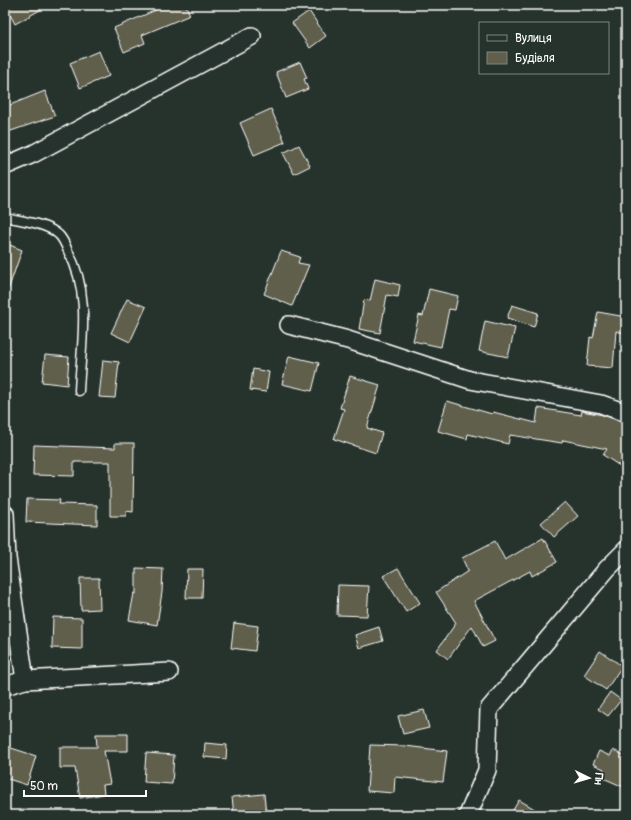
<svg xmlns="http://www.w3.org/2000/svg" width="631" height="820" font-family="Pangolin,sans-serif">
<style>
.building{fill:#615f4b;stroke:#fff}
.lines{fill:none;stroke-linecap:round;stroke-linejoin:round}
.service-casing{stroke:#fff;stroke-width:11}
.minor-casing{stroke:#fff;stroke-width:20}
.service{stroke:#26332d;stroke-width:8}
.minor{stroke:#26332d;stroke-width:17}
</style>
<rect width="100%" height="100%" fill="#26332d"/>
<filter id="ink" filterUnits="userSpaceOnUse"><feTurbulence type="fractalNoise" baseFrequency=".025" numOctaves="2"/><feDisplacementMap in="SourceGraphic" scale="8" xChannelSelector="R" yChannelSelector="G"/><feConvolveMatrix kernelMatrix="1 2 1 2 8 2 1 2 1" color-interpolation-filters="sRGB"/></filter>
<g filter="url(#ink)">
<g class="building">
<polygon points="5,5 49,5 15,24"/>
<polygon points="154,5 186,5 190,15 142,35 145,43 124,52 114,28 156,10"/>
<polygon points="309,11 326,36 310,48 292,23"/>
<polygon points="99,51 109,76 80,88 70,63"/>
<polygon points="300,62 307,78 304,79 308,89 286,98 276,72"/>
<polygon points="45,91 55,116 5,133 5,107"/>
<polygon points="271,109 285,142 254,155 240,123"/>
<polygon points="299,145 310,166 294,174 283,153"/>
<polygon points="5,243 22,250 7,293 5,292"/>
<polygon points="281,251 300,257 298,263 309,265 292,306 264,294"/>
<polygon points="375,279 400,285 398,297 387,295 380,333 359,329 364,300 370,301"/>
<polygon points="429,289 458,296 455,310 449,309 441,347 413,341 419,315 423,316"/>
<polygon points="127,299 146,307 130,342 111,333"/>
<polygon points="512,305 538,313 534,327 507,318"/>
<polygon points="598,312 626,317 624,333 616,331 613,368 587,366 590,337 593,338"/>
<polygon points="485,321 515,328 508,357 479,351"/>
<polygon points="45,355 69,357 67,385 42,382"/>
<polygon points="289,356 319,363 312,391 282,384"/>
<polygon points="103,360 119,362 115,398 99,397"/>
<polygon points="253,369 269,372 266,392 250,390"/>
<polygon points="350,376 380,385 367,428 382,433 376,453 334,439 344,409 340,408"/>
<polygon points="447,401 492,414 493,412 536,423 538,408 581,415 582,411 603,415 626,423 626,470 603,455 607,449 563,440 562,443 510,435 508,444 468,434 467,439 438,431"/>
<polygon points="115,443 134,443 133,512 126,511 126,516 110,516 110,462 74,462 74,476 33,475 34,445 115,448"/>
<polygon points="27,499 60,500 59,504 97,505 97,525 26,522"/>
<polygon points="565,502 578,516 554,537 541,523"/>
<polygon points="543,538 557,562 532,576 530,571 474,601 495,641 483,647 472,626 448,659 437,650 456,623 436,592 468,571 462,558 495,541 505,560"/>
<polygon points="136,568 163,569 162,592 157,625 129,620 134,593 136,594"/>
<polygon points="398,568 420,603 406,612 383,576"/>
<polygon points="187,569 203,569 202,598 186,598"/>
<polygon points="80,578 99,578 100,609 81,610"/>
<polygon points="338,585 369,586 367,616 337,615"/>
<polygon points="53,617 82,618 82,649 52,648"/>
<polygon points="234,623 258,626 255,651 231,648"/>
<polygon points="379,627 383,641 359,648 355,635"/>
<polygon points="600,651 622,666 606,690 584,675"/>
<polygon points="610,692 621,700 608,716 598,709"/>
<polygon points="424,710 429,728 403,734 398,716"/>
<polygon points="96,734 128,734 128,751 104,751 110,784 103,785 104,794 80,798 75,768 60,768 60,747 97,747"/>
<polygon points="205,743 227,745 226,759 204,757"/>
<polygon points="370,745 405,746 447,751 443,782 395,777 394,793 367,791"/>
<polygon points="5,746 36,756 27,785 5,778"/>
<polygon points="613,750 626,756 626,788 601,777 604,769 593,764 599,751 610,756"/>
<polygon points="146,753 174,755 172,784 144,782"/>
<polygon points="264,794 266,815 234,815 232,797"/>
<polygon points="519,800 545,815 510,815"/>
</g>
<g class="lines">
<g class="service-casing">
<path id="service" d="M 5,217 C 22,221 46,223 59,235 C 63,239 66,246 68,251 C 92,294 81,344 79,391"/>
</g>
<g class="minor-casing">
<g id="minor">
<polyline points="5,166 33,154 252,36"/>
<polyline points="289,325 348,340 470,380 601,404 626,413"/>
<polyline points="5,514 7,558 25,680"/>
<polyline points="5,686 25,680 169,672"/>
<polyline points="468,815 487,770 489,709 607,569 626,550"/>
</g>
</g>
<use href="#service" class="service"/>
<use href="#minor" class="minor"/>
</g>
</g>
<rect width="631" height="820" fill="none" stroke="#26332d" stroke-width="20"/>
<rect x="10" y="10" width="611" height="800" fill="none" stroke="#fff" stroke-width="1.5" filter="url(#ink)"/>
<rect x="479" y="22" width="130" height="52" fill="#26332d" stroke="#7d8581"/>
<rect x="487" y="35" width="20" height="6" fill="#26332d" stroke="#7d8581"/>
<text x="515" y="42" font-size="12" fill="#ffffff">Вулиця</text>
<rect x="487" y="52" width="20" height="12" fill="#615f4b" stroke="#7d8581"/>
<text x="515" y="62" font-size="12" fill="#ffffff">Будівля</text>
<g transform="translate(589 778) rotate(95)" stroke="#26332d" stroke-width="3" paint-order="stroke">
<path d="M0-3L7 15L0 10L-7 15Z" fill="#ffffff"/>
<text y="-6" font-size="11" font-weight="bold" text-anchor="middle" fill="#ffffff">Пн</text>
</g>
<path d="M24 790v6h122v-6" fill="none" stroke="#ffffff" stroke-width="2"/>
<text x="30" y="790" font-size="12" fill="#ffffff" stroke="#26332d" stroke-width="3" paint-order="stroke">50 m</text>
</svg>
